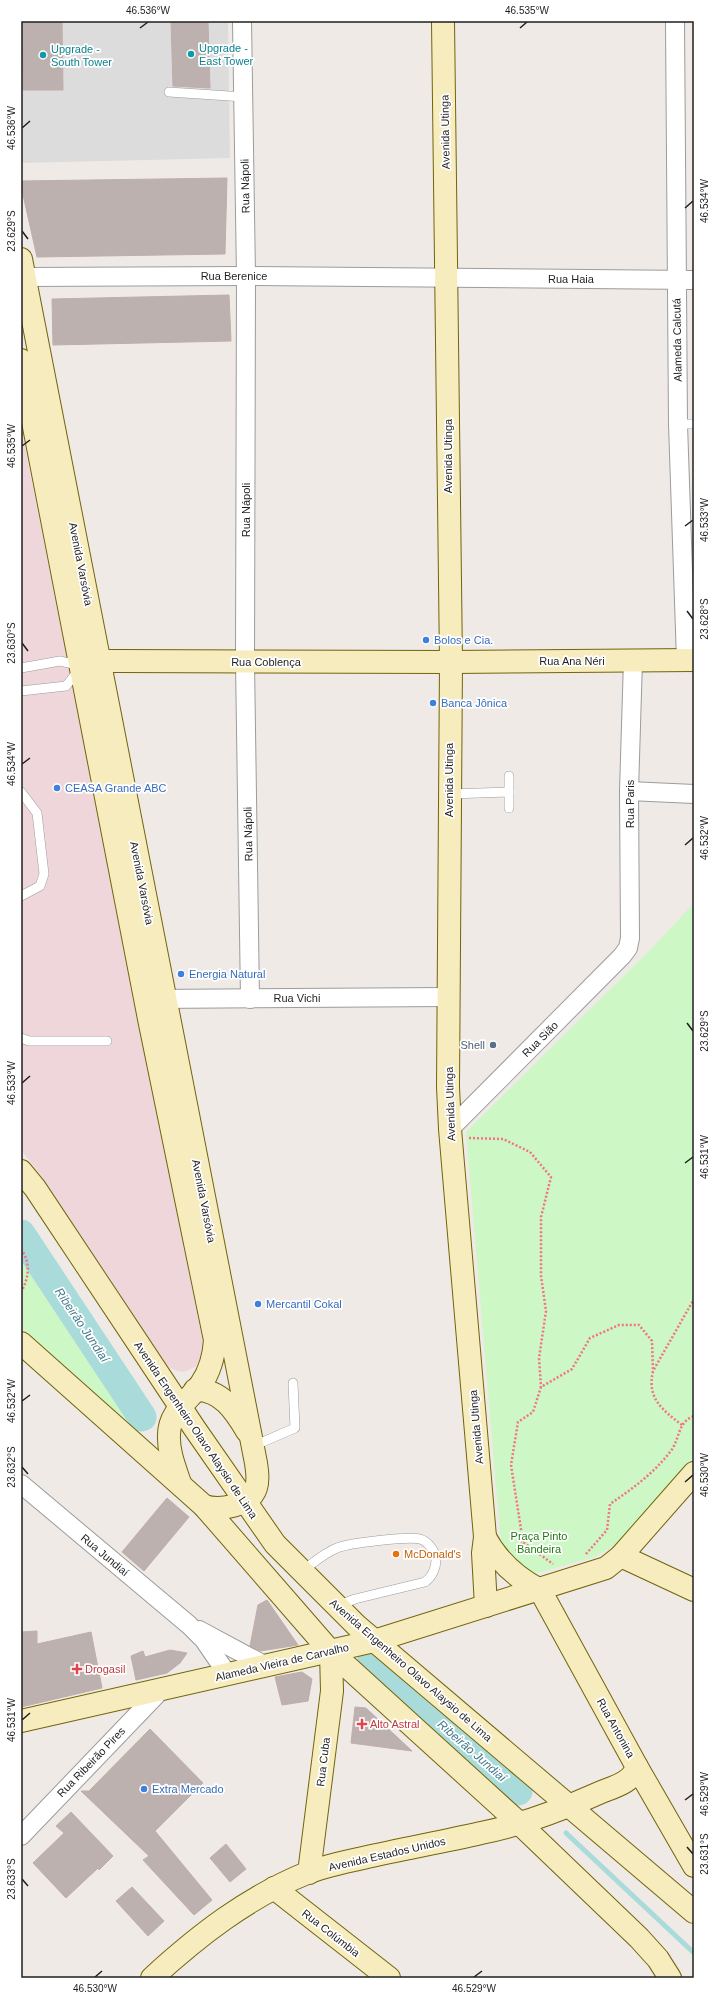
<svg xmlns="http://www.w3.org/2000/svg" width="715" height="1999" font-family="Arial,sans-serif">
<style>
.residential{fill:#dddcdc}
.commercial{fill:#efd6db}
.park{fill:#cdf7c5}
.lines{fill:none;stroke-linecap:round;stroke-linejoin:round}
.stream{stroke:#a9dbda;stroke-width:5}
.river{stroke:#a9dbda;stroke-width:29}
.building{fill:#bcb1af;stroke:#c0aea9}
.lane-casing{stroke:#9c9c9c;stroke-width:10}
.street-casing{stroke:#9c9c9c;stroke-width:20}
.secondary-casing{stroke:#72640a;stroke-width:24}
.path{stroke:#f37385;stroke-width:2.5;stroke-dasharray:2 2;stroke-linecap:butt}
.lane{stroke:#fff;stroke-width:9}
.street{stroke:#fff;stroke-width:18}
.secondary{stroke:#f7ecbd;stroke-width:22}
.ticks{fill:none;stroke:#1f1f1f;stroke-width:1.5}
.culture-dot{fill:#0f9aa8;stroke:#fff;stroke-width:1.5}
.shop-dot{fill:#3f7fe0;stroke:#fff;stroke-width:1.5}
.service-dot{fill:#5c6f8a;stroke:#fff;stroke-width:1.5}
.food-dot{fill:#e8710a;stroke:#fff;stroke-width:1.5}
.health-dot{fill:#e0444e;stroke:#fff;stroke-width:1.5}
.labels{text-anchor:middle;stroke-width:3.5;stroke-linejoin:round;paint-order:stroke}
.culture-label{font-size:11px;fill:#0d838f;stroke:#fff;text-anchor:start}
.street-label{font-size:11px;fill:#1f1f1f;stroke:#fff}
.shop-label{font-size:11px;fill:#366cbe;stroke:#fff;text-anchor:start}
.service-label{font-size:11px;fill:#4e5e75;stroke:#fff;text-anchor:end}
.park-label{font-size:11px;fill:#227911;stroke:#fff}
.food-label{font-size:11px;fill:#c56008;stroke:#fff;text-anchor:start}
.health-label{font-size:11px;fill:#be3a42;stroke:#fff;text-anchor:start}
.water-label{font-size:12px;font-style:italic;fill:#43798c;stroke:#fff}
.neatline{fill:none;stroke:#1f1f1f;stroke-width:1.5}
.ticks-label{font-size:10px;text-anchor:middle;fill:#1f1f1f}
</style>
<rect width="100%" height="100%" fill="#efeae6"/>
<polygon class="residential" points="21,21 228,21 230,158 21,163"/>
<polygon class="commercial" points="21,427 203,1343 200,1360 195,1367 184,1372 177,1371 167,1366 42,1176 21,1150"/>
<g class="park">
<path d="M 694,903 L 694,1456 L 619,1543 L 594,1557 L 534,1574 C 519,1563 503,1554 500,1534 L 466,1132 L 655,945 Z"/>
<polygon points="21,1246 132,1416 128,1422 21,1327"/>
</g>
<g class="lines">
<polyline class="stream" points="566,1833 694,1953"/>
<g class="river">
<polyline points="21,1234 142,1417"/>
<polyline points="371,1664 518,1791"/>
</g>
</g>
<g class="building">
<polygon points="22,21 62,21 63,90 23,90"/>
<polygon points="171,21 208,21 210,88 173,86"/>
<polygon points="227,178 225,254 37,257 21,186 21,181"/>
<polygon points="229,295 231,341 53,345 52,299"/>
<polygon points="167,1498 189,1517 144,1571 122,1552"/>
<polygon points="267,1600 298,1645 260,1651 250,1646 258,1605"/>
<polygon points="37,1631 37,1644 91,1632 102,1688 21,1707 21,1632"/>
<polygon points="170,1650 187,1653 180,1663 167,1673 136,1680 131,1656 143,1651 145,1657"/>
<polygon points="302,1672 312,1679 308,1701 282,1705 275,1677"/>
<polygon points="355,1707 366,1708 412,1751 351,1743"/>
<polygon points="150,1729 203,1783 155,1831 212,1900 194,1915 143,1860 149,1856 81,1791 89,1791"/>
<polygon points="71,1812 113,1856 99,1870 98,1868 66,1898 33,1863 64,1833 56,1826"/>
<polygon points="226,1844 246,1869 230,1882 210,1858"/>
<polygon points="132,1887 164,1921 148,1936 116,1901"/>
</g>
<g class="lines">
<g class="lane-casing">
<g id="lane">
<polyline points="169,92 244,97"/>
<polyline points="678,424 694,424"/>
<polyline points="21,668 60,661 82,666 66,686 21,691"/>
<polyline points="509,776 509,808"/>
<polyline points="21,792 37,813 44,874 40,886 21,896"/>
<polyline points="450,794 509,792"/>
<polyline points="21,1038 29,1041 107,1041"/>
<polyline points="253,1446 295,1428 293,1383"/>
<path d="M 301,1572 C 313,1563 324,1553 337,1548 C 349,1543 409,1536 420,1539 C 429,1542 435,1551 436,1560 C 436,1568 432,1577 425,1582 L 355,1599 L 337,1606"/>
</g>
</g>
<g class="street-casing">
<g id="street">
<polyline points="242,21 246,276 245,662 250,999"/>
<polyline points="675,21 678,424 686,660"/>
<polyline points="21,277 246,276 694,280"/>
<polyline points="629,791 694,794"/>
<polyline points="152,999 449,997"/>
<polyline points="450,1129 622,956 628,948 630,938 629,791 633,660"/>
<polyline points="21,1484 189,1625 204,1640 228,1675"/>
<polyline points="199,1630 266,1666"/>
<polyline points="21,1836 162,1689"/>
</g>
</g>
<g class="secondary-casing">
<g id="secondary">
<polyline points="443,21 451,662 448,1087 450,1129 485,1537 483,1553 486,1606"/>
<path d="M 21,259 L 256,1463 C 257,1471 259,1479 256,1488 C 250,1506 220,1511 204,1506"/>
<path d="M 21,360 L 150,1024 L 215,1340 C 214,1356 210,1371 201,1384 C 189,1400 169,1412 169,1435 C 168,1451 175,1468 180,1483"/>
<polyline points="87,665 100,661 118,661 451,662 694,660"/>
<polyline points="21,1171 35,1188 195,1429 275,1544 357,1626 694,1912"/>
<polyline points="21,1343 204,1506 331,1652 519,1823 639,1938 658,1959 670,1978"/>
<path d="M 195,1390 C 221,1389 235,1411 247,1431"/>
<path d="M 485,1537 C 497,1560 517,1578 540,1590"/>
<polyline points="621,1556 694,1590"/>
<polyline points="540,1590 637,1767 694,1866"/>
<polyline points="21,1721 374,1641 606,1568 621,1556 694,1473"/>
<polyline points="309,1873 332,1691 331,1652"/>
<polyline points="274,1888 389,1978"/>
<path d="M 152,1978 C 199,1935 248,1897 307,1873 C 325,1866 344,1862 363,1858 C 402,1849 442,1842 481,1833 C 522,1825 561,1810 599,1793 C 613,1787 632,1783 637,1767"/>
</g>
</g>
<g class="path">
<polyline points="469,1138 503,1139 530,1152 551,1177 541,1217 541,1276 546,1311 539,1358 541,1387"/>
<path d="M 21,1249 C 31,1263 29,1278 21,1292"/>
<path d="M 682,1425 C 661,1409 647,1398 653,1371 L 694,1299"/>
<polyline points="523,1542 511,1465 518,1422 533,1412 541,1387 572,1369 590,1338 619,1325 639,1325 652,1341 653,1371"/>
<polyline points="516,1551 523,1542 553,1564"/>
<path d="M 586,1554 L 607,1530 L 610,1504 C 632,1489 653,1474 670,1452 C 680,1440 677,1422 694,1416"/>
</g>
<use href="#lane" class="lane"/>
<use href="#street" class="street"/>
<use href="#secondary" class="secondary"/>
</g>
<path class="ticks" d="M 140,28 L 148,22M 520,28 L 527,22M 22,128 L 30,121M 685,208 L 693,201M 22,231 L 28,239M 22,446 L 30,440M 685,526 L 693,520M 687,611 L 693,619M 22,643 L 28,651M 22,764 L 30,758M 685,845 L 693,838M 687,1023 L 693,1031M 22,1083 L 30,1076M 685,1163 L 693,1157M 22,1401 L 30,1395M 22,1467 L 28,1474M 685,1482 L 693,1475M 22,1720 L 30,1713M 685,1800 L 693,1794M 687,1847 L 693,1854M 22,1879 L 28,1886M 95,1977 L 102,1971M 474,1977 L 482,1971"/>
<g class="culture-dot">
<circle cx="191" cy="54" r="4"/>
<circle cx="43" cy="55" r="4"/>
</g>
<g class="shop-dot">
<circle cx="426" cy="640" r="4"/>
<circle cx="433" cy="703" r="4"/>
<circle cx="57" cy="788" r="4"/>
<circle cx="181" cy="974" r="4"/>
<circle cx="258" cy="1304" r="4"/>
<circle cx="144" cy="1789" r="4"/>
</g>
<circle class="service-dot" cx="493" cy="1045" r="4"/>
<circle class="food-dot" cx="396" cy="1554" r="4"/>
<g class="health-dot">
<path d="M75 1663h4v4h4v4h-4v4h-4v-4h-4v-4h4z"/>
<path d="M360 1718h4v4h4v4h-4v4h-4v-4h-4v-4h4z"/>
</g>
<g class="labels">
<g class="culture-label">
<text x="199" y="52">Upgrade -<tspan x="199" dy="13">East Tower</tspan></text>
<text x="51" y="53">Upgrade -<tspan x="51" dy="13">South Tower</tspan></text>
</g>
<g class="street-label">
<text transform="translate(445 132) rotate(-91)" y="4">Avenida Utinga</text>
<text transform="translate(245 186) rotate(-91)" y="4">Rua Nápoli</text>
<text x="234" y="280">Rua Berenice</text>
<text x="571" y="283">Rua Haia</text>
<text transform="translate(677 340) rotate(-91)" y="4">Alameda Calcutá</text>
<text transform="translate(448 456) rotate(-90)" y="4">Avenida Utinga</text>
<text transform="translate(246 510) rotate(-90)" y="4">Rua Nápoli</text>
<text transform="translate(81 564) rotate(79)" y="4">Avenida Varsóvia</text>
<text x="572" y="665">Rua Ana Néri</text>
<text x="266" y="666">Rua Coblença</text>
<text transform="translate(449 780) rotate(-90)" y="4">Avenida Utinga</text>
<text transform="translate(630 804) rotate(-90)" y="4">Rua Paris</text>
<text transform="translate(248 834) rotate(-91)" y="4">Rua Nápoli</text>
<text transform="translate(142 883) rotate(79)" y="4">Avenida Varsóvia</text>
<text x="297" y="1002">Rua Vichi</text>
<text transform="translate(540 1039) rotate(-45)" y="4">Rua Sião</text>
<text transform="translate(450 1104) rotate(-92)" y="4">Avenida Utinga</text>
<text transform="translate(204 1201) rotate(79)" y="4">Avenida Varsóvia</text>
<text transform="translate(476 1427) rotate(-95)" y="4">Avenida Utinga</text>
<text transform="translate(196 1430) rotate(56)" y="4">Avenida Engenheiro Olavo Alaysio de Lima</text>
<text transform="translate(105 1555) rotate(40)" y="4">Rua Jundiaí</text>
<text transform="translate(282 1662) rotate(-13)" y="4">Alameda Vieira de Carvalho</text>
<text transform="translate(411 1670) rotate(41)" y="4">Avenida Engenheiro Olavo Alaysio de Lima</text>
<text transform="translate(616 1728) rotate(61)" y="4">Rua Antonina</text>
<text transform="translate(91 1762) rotate(-46)" y="4">Rua Ribeirão Pires</text>
<text transform="translate(323 1762) rotate(-83)" y="4">Rua Cuba</text>
<text transform="translate(387 1854) rotate(-13)" y="4">Avenida Estados Unidos</text>
<text transform="translate(331 1933) rotate(38)" y="4">Rua Colúmbia</text>
</g>
<g class="shop-label">
<text x="434" y="644">Bolos e Cia.</text>
<text x="441" y="707">Banca Jônica</text>
<text x="65" y="792">CEASA Grande ABC</text>
<text x="189" y="978">Energia Natural</text>
<text x="266" y="1308">Mercantil Cokal</text>
<text x="152" y="1793">Extra Mercado</text>
</g>
<g class="service-label">
<text x="485" y="1049">Shell</text>
</g>
<g class="park-label">
<text x="539" y="1540">Praça Pinto<tspan x="539" dy="13">Bandeira</tspan></text>
</g>
<g class="food-label">
<text x="404" y="1558">McDonald's</text>
</g>
<g class="health-label">
<text x="85" y="1673">Drogasil</text>
<text x="370" y="1728">Alto Astral</text>
</g>
<g class="water-label">
<text transform="translate(82 1325) rotate(56)" y="4">Ribeirão Jundiaí</text>
<text transform="translate(472 1751) rotate(41)" y="4">Ribeirão Jundiaí</text>
</g>
</g>
<rect width="715" height="1999" fill="none" stroke="#ffffff" stroke-width="44"/>
<rect x="22" y="22" width="671" height="1955" class="neatline"/>
<g class="ticks-label">
<text x="148" y="14">46.536°W</text>
<text x="527" y="14">46.535°W</text>
<text transform="translate(11 128) rotate(-90)" y="4">46.536°W</text>
<text transform="translate(704 201) rotate(-90)" y="4">46.534°W</text>
<text transform="translate(11 231) rotate(-90)" y="4">23.629°S</text>
<text transform="translate(11 446) rotate(-90)" y="4">46.535°W</text>
<text transform="translate(704 520) rotate(-90)" y="4">46.533°W</text>
<text transform="translate(704 619) rotate(-90)" y="4">23.628°S</text>
<text transform="translate(11 643) rotate(-90)" y="4">23.630°S</text>
<text transform="translate(11 764) rotate(-90)" y="4">46.534°W</text>
<text transform="translate(704 838) rotate(-90)" y="4">46.532°W</text>
<text transform="translate(704 1031) rotate(-90)" y="4">23.629°S</text>
<text transform="translate(11 1083) rotate(-90)" y="4">46.533°W</text>
<text transform="translate(704 1157) rotate(-90)" y="4">46.531°W</text>
<text transform="translate(11 1401) rotate(-90)" y="4">46.532°W</text>
<text transform="translate(11 1467) rotate(-90)" y="4">23.632°S</text>
<text transform="translate(704 1475) rotate(-90)" y="4">46.530°W</text>
<text transform="translate(11 1720) rotate(-90)" y="4">46.531°W</text>
<text transform="translate(704 1794) rotate(-90)" y="4">46.529°W</text>
<text transform="translate(704 1854) rotate(-90)" y="4">23.631°S</text>
<text transform="translate(11 1879) rotate(-90)" y="4">23.633°S</text>
<text x="95" y="1992">46.530°W</text>
<text x="474" y="1992">46.529°W</text>
</g>
</svg>
